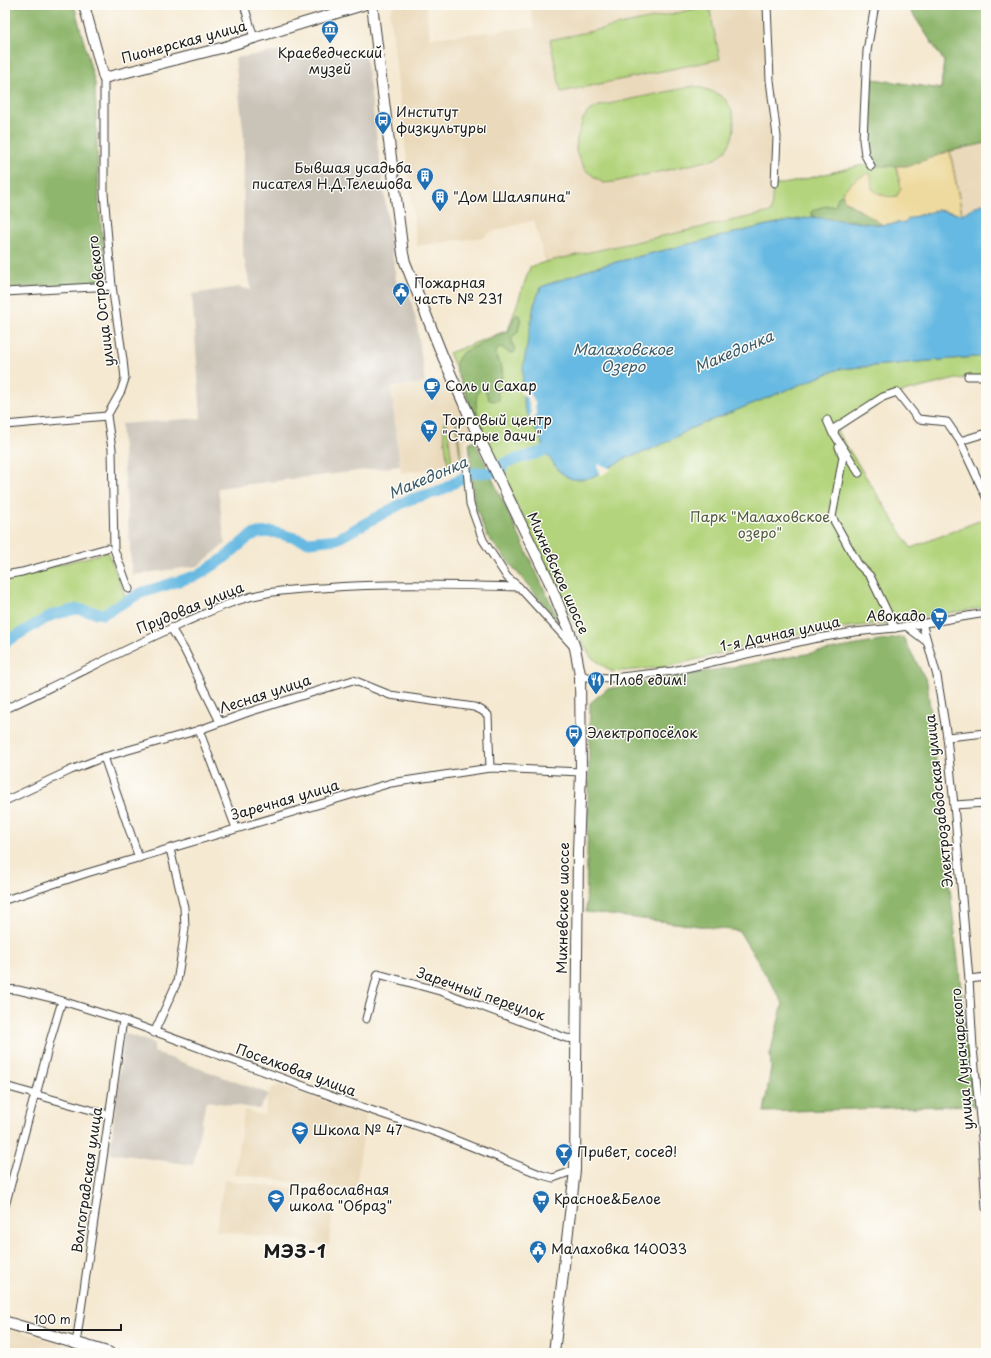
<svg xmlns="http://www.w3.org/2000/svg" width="991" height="1358" font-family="'Playpen Sans',sans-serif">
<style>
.built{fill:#ead9ba}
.industrial{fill:#cac3b8}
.green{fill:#b3d47c;stroke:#68784c}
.forest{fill:#8eb66c;stroke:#556944}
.sand{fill:#eeda9e;stroke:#857b5d}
.water{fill:#66b9e2;stroke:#416a7f}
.pier{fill:#f5e9d2}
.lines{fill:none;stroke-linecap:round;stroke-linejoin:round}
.river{stroke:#66b9e2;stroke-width:11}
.street-casing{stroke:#3d3b37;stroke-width:9}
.secondary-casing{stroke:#3d3b37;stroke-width:12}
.primary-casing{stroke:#3d3b37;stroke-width:13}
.street{stroke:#fff;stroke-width:7}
.secondary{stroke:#fff;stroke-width:10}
.primary{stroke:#fff;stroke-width:11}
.labels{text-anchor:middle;stroke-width:3;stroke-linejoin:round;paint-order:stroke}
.street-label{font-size:14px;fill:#1c1c1c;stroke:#fdfcf7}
.poi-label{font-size:14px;fill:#1c1c1c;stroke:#fdfcf7;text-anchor:start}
.park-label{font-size:14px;fill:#515c3e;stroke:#fdfcf7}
.water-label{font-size:15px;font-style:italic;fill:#3a5b6b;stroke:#fdfcf7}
.district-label{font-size:18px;font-weight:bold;letter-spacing:1px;fill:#1c1c1c;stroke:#fdfcf7}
</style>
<rect width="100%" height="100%" fill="#fdfcf7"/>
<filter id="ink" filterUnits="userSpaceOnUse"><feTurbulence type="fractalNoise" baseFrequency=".025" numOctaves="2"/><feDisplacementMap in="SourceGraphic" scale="8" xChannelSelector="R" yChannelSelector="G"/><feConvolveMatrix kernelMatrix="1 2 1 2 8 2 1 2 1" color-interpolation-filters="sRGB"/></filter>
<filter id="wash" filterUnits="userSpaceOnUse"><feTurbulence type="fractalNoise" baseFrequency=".012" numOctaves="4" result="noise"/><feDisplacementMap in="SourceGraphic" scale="16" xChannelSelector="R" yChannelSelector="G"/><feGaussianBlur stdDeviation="0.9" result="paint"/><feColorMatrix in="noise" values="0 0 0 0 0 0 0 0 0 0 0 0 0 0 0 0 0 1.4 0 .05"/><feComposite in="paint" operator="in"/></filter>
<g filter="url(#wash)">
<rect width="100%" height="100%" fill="#f5e9d2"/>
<g class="built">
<polygon points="396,5 426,5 430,38 534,27 530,5 763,5 772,163 771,212 545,262 534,220 491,232 484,237 417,246 390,14 392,8"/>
<polygon points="986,143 986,203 979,205 962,214 950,151"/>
<polygon points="452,380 474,434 465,440 468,464 401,473 391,387"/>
<polygon points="279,1085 366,1116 356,1187 355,1190 234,1174 244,1112 247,1110 260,1115 265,1114 267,1098 272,1088"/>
<polygon points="224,1180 334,1194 329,1245 216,1231"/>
<polygon points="5,1327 92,1353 17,1353 10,1351 10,1353 5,1353"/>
</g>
<g class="industrial">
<polygon points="281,51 284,60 365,51 397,287 392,289 410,296 417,325 425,383 391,387 400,466 218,488 225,544 198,566 132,575 121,424 201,418 192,294 239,287 251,290 243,254 244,138 235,58"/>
<polygon points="124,1033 154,1043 154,1052 269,1094 259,1109 206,1101 193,1165 110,1153"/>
</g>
<g class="green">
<polygon points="907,5 986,5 986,143 950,151 962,214 883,225 812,217 767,225 592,268 588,270 541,287 534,305 531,420 542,442 544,451 560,472 592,477 628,457 642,453 667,442 692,428 839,369 986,356 986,377 956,379 895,394 837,431 911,548 986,518 986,607 895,622 812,631 666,667 612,672 591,657 585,647 500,472 449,353 508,330 530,267 545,262 771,212 773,185 789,183 862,165 871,165 868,140 873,79 941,89 944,61"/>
<polygon points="709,6 720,59 561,92 550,40"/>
<path d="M 694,86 C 703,88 713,91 721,96 C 736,107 737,130 729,145 C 726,151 721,155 716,159 L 614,182 L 603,183 L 585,170 L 576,151 L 577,139 L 583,119 L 589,111 L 599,106 Z"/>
<polygon points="455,418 456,418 462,463 461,463"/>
<polygon points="444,422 447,422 452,464 448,465 443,427 445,426"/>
<polygon points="108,552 126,598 103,612 76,607 51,612 5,637 5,577 23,574"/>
</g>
<g class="forest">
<polygon points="5,5 74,5 95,83 99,205 107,282 5,289"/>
<polygon points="907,5 986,5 986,143 950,151 909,166 871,166 868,140 873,79 941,89 944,61"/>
<path d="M 842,195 L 845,198 L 845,202 C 856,205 857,215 871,213 L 882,222 L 880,224 C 874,224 866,225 861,223 C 857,222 856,219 852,220 C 845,220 844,224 837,220 C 830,222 819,220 813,216 L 811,212 C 817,207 827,205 835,206 L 838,197 Z"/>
<path d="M 516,315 L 519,315 L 521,317 L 518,332 L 512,337 L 512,343 L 516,351 L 514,353 L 509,353 L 501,347 L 495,352 C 496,358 500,363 502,369 C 504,377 498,383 497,391 C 497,394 499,396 499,400 L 494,401 L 489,400 L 485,390 L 481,388 C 474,396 476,406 478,416 L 475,417 L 457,372 L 456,362 L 462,353 L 496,336 L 509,331 L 514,317 Z"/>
<polygon points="474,440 561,625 487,536 474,502 469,443"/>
<polygon points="903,637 927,682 974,1105 764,1112 771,1067 770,1054 783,1003 739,931 586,912 590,703 607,689"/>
</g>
<path class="sand" d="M 950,151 L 962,214 L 937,210 L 910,218 L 905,222 L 883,225 L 844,200 L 842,192 L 856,179 L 868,173 L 871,175 L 872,189 C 880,195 888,198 897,196 L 901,188 L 896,166 L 909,166 Z"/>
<polygon class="water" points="986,203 986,356 839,369 692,428 667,442 642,453 628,457 592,477 585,479 572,479 567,477 560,472 544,451 542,442 525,409 522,392 523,368 534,305 541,287 588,270 592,268 767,225 812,217 883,225 905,222 910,218 937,210 962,214 979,205"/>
<g class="pier">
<polygon points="520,388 530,393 535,402 536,413 531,425 529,420 531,413 528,400 526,397 520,393"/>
<polygon points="599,464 612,469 600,476 597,466"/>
</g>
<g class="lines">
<polyline class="river" points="5,642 52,615 77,609 103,614 141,593 198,575 222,560 250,536 258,533 273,532 309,542 337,539 408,500 440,491 471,473 500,472 504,463 544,451 556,445"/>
</g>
</g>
<g filter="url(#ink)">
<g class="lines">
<g class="street-casing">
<g id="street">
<polyline points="244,5 254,38"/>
<polyline points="767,5 770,80 777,137 775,183"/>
<polyline points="104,78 104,193 112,286 123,360 125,379 121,391 107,416 112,449 114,549 129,589"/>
<polyline points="871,166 865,155 863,140 867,51 875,5"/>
<polyline points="5,292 112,286"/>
<polyline points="968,376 986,376"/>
<polyline points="827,420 833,434"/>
<polyline points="5,425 107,416"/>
<polyline points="960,441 986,433"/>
<polyline points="839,447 843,457 832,517 858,564 870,576 895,628"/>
<polyline points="467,468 470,504 483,540 507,577 519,587 572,645"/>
<polyline points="859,473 834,434 835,428 883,397 897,392 918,419 947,422 960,441 986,497"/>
<polyline points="5,575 22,572 107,548"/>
<polyline points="922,623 937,676 947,737 954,805 969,979 973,1048 982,1138 986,1208"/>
<polyline points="906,626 927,642"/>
<polyline points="171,628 185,651 220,722"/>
<polyline points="580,674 586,677 612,678 673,671 812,639 854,632 895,628 986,613"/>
<path d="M 5,709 C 64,682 120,651 179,625 C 206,613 233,600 262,594 C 281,590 302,589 322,588 C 387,583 453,585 519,587"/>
<polyline points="199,730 236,828"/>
<polyline points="947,737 986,733"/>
<polyline points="104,757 139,858"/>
<polyline points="5,801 71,770 104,757 199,730 249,712 353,680 390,695 474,707 481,710 488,715 490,768"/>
<polyline points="954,805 986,803"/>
<polyline points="5,900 87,873 391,783 490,768 581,772"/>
<polyline points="969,979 986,977"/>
<polyline points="5,989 18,990 56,999 123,1020 353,1104 438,1133 542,1175 553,1178 575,1170"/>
<polyline points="366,1019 378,974 443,992 566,1038 575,1039"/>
<polyline points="154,1033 177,982 182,951 185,928 184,907 170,849"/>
<polyline points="5,1086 109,1115"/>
<polyline points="5,1206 35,1094 37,1091 50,1041 62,1001"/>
<polyline points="76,1344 123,1020"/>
</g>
</g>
<g class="secondary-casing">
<g id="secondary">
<polyline points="84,5 104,78 221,48 363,5"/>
<polyline points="372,5 403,254 405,262 443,357 477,433 549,581 570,633 575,648 580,674 581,772 578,852 575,1170 554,1353"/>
</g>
</g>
<g class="primary-casing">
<polyline id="primary" points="5,1322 109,1353"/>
</g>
<use href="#street" class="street"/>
<use href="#secondary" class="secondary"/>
<use href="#primary" class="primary"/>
</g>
</g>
<defs>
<g id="museum-pin" transform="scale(0.9)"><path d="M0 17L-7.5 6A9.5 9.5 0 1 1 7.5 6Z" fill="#1f6fb2" stroke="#fdfcf7"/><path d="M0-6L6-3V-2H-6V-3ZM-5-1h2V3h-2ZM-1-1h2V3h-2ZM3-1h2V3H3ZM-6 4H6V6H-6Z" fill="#fff"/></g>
<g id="bus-pin" transform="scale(0.9)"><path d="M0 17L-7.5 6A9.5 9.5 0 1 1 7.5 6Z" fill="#1f6fb2" stroke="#fdfcf7"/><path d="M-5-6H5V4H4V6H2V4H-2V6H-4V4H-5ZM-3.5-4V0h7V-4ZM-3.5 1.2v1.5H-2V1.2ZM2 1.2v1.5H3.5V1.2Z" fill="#fff"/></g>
<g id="building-pin" transform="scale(0.9)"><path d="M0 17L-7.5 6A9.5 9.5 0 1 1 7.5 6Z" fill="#1f6fb2" stroke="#fdfcf7"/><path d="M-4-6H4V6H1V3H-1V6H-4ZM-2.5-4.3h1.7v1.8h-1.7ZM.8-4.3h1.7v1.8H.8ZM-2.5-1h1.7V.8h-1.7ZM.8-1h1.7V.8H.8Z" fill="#fff"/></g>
<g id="civic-pin" transform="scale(0.9)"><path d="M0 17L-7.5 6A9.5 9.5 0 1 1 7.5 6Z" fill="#1f6fb2" stroke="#fdfcf7"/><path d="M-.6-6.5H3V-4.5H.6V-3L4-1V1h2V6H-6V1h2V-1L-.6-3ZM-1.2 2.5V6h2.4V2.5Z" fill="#fff"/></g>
<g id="cafe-pin" transform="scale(0.9)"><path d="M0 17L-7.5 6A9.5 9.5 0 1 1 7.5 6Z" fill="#1f6fb2" stroke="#fdfcf7"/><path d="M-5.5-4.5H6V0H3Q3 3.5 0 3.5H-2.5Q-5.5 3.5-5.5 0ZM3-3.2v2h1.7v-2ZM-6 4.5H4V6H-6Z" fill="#fff"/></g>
<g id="supermarket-pin" transform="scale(0.9)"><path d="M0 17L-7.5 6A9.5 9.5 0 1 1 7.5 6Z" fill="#1f6fb2" stroke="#fdfcf7"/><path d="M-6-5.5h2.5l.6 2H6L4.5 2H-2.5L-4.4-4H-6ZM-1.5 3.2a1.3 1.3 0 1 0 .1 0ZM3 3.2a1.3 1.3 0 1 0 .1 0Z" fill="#fff"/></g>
<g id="restaurant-pin" transform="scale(0.9)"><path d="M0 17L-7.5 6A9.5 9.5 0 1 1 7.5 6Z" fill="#1f6fb2" stroke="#fdfcf7"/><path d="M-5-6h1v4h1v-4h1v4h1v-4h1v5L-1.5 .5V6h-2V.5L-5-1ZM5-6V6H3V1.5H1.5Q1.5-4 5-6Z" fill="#fff"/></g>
<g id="school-pin" transform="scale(0.9)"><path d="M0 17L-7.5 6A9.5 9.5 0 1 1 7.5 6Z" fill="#1f6fb2" stroke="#fdfcf7"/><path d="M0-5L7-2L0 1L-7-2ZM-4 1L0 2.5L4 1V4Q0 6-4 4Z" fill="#fff"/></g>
<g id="bar-pin" transform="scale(0.9)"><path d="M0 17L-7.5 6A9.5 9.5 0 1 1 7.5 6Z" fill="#1f6fb2" stroke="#fdfcf7"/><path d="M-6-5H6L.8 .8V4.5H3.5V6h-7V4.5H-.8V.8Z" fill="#fff"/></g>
</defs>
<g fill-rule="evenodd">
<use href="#museum-pin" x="330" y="29"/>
<use href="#bus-pin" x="383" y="120"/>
<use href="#building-pin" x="425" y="176"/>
<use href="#building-pin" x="440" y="197"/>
<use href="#civic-pin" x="401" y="291"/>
<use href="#cafe-pin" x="432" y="386"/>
<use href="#supermarket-pin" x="429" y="428"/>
<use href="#supermarket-pin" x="939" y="616"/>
<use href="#restaurant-pin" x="596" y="680"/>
<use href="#bus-pin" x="574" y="733"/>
<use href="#school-pin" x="300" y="1130"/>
<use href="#bar-pin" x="564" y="1152"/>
<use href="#school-pin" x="276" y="1198"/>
<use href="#supermarket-pin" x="541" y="1199"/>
<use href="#civic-pin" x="538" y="1249"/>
</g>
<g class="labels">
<g class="street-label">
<text transform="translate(184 42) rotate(-15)" y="5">Пионерская улица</text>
<text transform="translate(101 301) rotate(-97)" y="5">улица Островского</text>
<text transform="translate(558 573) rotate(66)" y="5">Михневское шоссе</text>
<text transform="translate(190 608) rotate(-22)" y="5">Прудовая улица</text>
<text transform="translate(780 634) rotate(-12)" y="5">1-я Дачная улица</text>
<text transform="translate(265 694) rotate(-18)" y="5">Лесная улица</text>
<text transform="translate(285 800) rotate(-16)" y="5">Заречная улица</text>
<text transform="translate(939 801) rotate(-96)" y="5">Электрозаводская улица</text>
<text transform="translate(563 908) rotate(-89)" y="5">Михневское шоссе</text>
<text transform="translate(481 994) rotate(19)" y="5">Заречный переулок</text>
<text transform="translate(962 1059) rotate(-95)" y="5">улица Луначарского</text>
<text transform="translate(296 1070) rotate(20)" y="5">Поселковая улица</text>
<text transform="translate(87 1180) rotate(-82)" y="5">Волгоградская улица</text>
</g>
<g class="poi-label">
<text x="330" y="58" text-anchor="middle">Краеведческий<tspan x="330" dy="16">музей</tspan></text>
<text x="396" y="117">Институт<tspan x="396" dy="16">физкультуры</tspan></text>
<text x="412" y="173" text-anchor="end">Бывшая усадьба<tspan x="412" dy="16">писателя Н.Д.Телешова</tspan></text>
<text x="453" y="202">"Дом Шаляпина"</text>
<text x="414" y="288">Пожарная<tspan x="414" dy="16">часть № 231</tspan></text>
<text x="445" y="391">Соль и Сахар</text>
<text x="442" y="425">Торговый центр<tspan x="442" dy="16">"Старые дачи"</tspan></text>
<text x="926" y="621" text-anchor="end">Авокадо</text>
<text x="609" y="685">Плов едим!</text>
<text x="587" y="738">Электропосёлок</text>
<text x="313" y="1135">Школа № 47</text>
<text x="577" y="1157">Привет, сосед!</text>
<text x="289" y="1195">Православная<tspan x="289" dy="16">школа "Образ"</tspan></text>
<text x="554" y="1204">Красное&amp;Белое</text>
<text x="551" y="1254">Малаховка 140033</text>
</g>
<g class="park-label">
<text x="760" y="522">Парк "Малаховское<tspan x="760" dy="16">озеро"</tspan></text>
</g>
<g class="water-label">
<text x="623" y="355">Малаховское<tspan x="623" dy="17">Озеро</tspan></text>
<text transform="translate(734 352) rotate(-23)" y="5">Македонка</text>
<text transform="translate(428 478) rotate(-23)" y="5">Македонка</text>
</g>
<g class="district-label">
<text x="295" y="1258">МЭЗ-1</text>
</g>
</g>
<rect width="991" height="1358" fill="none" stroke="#fdfcf7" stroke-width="20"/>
<path d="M28 1324v6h93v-6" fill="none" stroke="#1c1c1c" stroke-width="2"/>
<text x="34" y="1324" font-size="12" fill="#1c1c1c" stroke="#fdfcf7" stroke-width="3" paint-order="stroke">100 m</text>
</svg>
